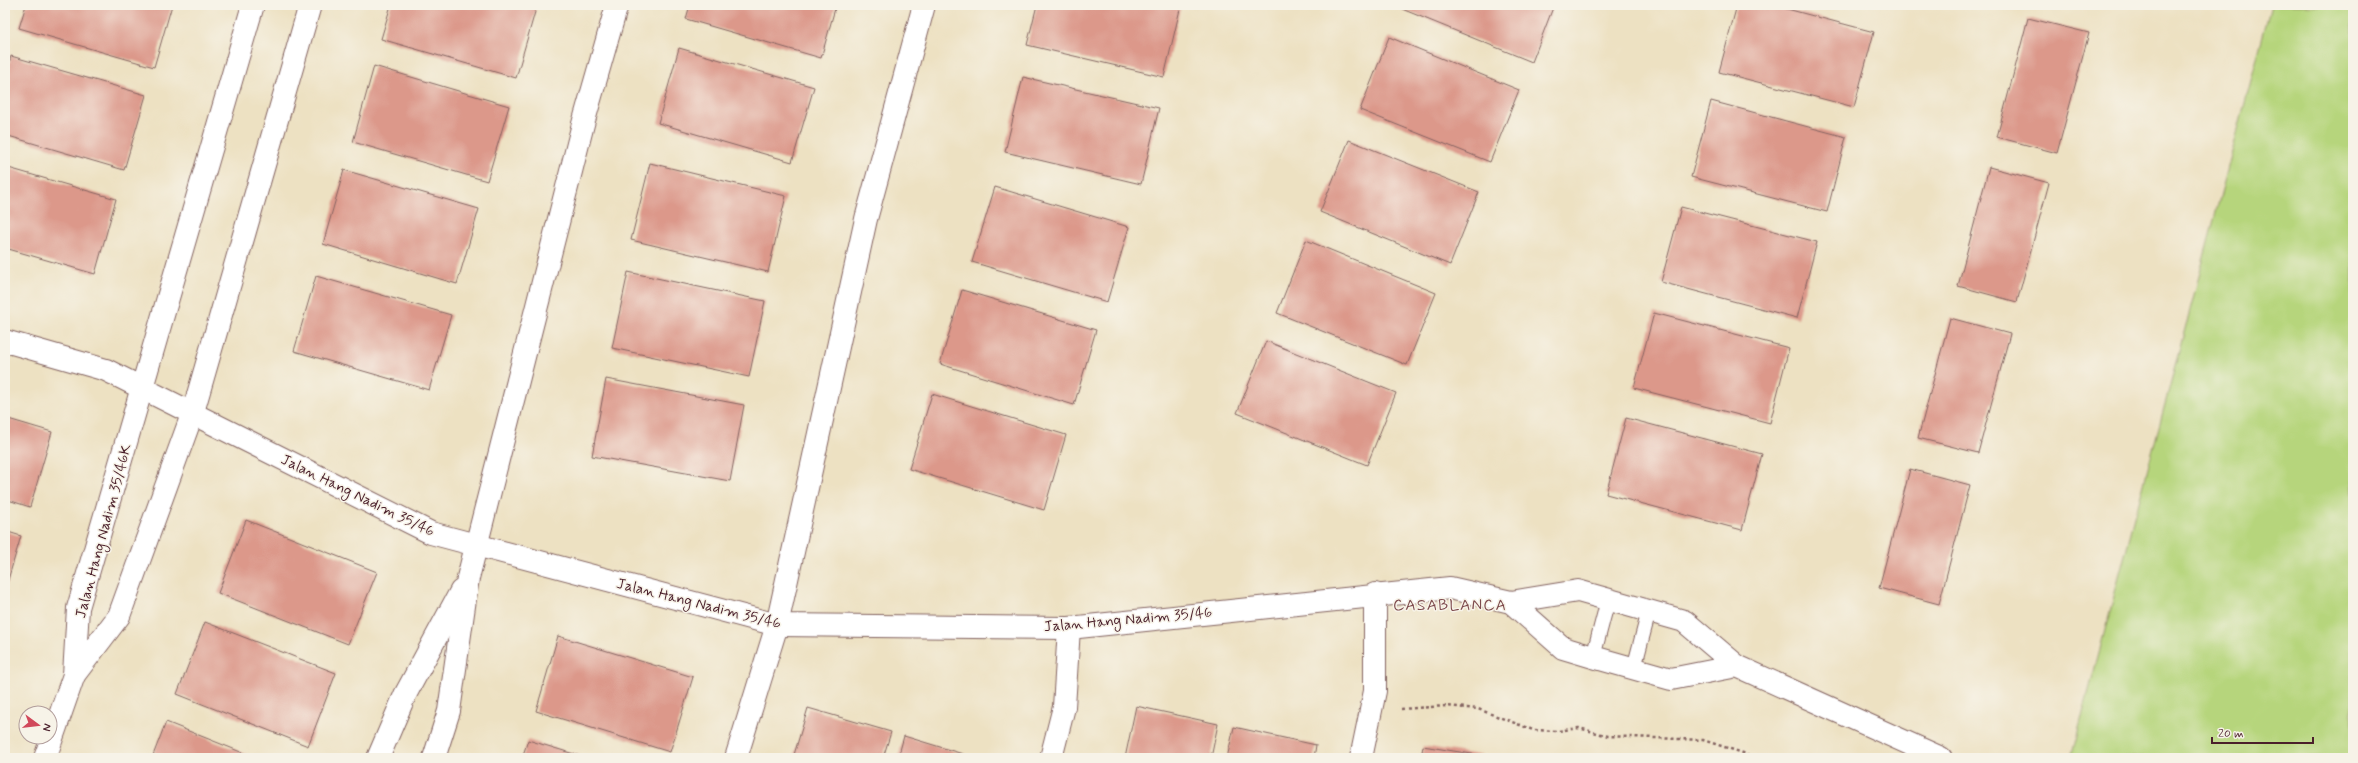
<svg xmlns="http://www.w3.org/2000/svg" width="2358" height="763" font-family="Mynerve,sans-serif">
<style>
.green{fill:#b6d57c;stroke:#807a54}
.building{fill:#dc988a}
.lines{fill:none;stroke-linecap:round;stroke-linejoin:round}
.service-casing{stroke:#836360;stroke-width:16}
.minor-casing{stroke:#836360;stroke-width:24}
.path{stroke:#836360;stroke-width:2.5;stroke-dasharray:3 3;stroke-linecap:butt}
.service{stroke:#fff;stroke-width:14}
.minor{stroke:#fff;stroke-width:22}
.labels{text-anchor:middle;stroke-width:3;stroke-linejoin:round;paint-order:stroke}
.street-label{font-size:15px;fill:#4a1f2b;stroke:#f7f3e8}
.neighbourhood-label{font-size:16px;letter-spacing:1px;fill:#7d494c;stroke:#f7f3e8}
</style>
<rect width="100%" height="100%" fill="#f7f3e8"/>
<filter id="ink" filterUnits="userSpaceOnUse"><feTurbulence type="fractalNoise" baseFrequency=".025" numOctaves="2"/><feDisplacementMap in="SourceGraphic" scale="8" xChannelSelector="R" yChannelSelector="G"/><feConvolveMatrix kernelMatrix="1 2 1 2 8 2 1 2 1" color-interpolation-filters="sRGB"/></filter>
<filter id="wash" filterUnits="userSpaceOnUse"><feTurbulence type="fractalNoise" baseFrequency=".012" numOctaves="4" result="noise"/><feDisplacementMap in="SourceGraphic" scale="16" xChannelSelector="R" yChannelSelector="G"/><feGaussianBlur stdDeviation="0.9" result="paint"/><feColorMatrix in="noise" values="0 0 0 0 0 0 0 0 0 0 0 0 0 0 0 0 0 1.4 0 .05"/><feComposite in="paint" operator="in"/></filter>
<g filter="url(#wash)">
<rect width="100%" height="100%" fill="#ede1c2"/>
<polygon class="green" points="2271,5 2353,5 2353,758 2071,758"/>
<g id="blocks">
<g class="building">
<polygon points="26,5 172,5 154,67 19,28"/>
<polygon points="391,5 537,5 516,78 381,39"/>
<polygon points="690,5 836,5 821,58 686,19"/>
<polygon points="1037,5 1181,5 1164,77 1027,45"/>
<polygon points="1404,5 1554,5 1532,62 1402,9"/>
<polygon points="1737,5 1772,5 1874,32 1854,107 1719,72"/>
<polygon points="2028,18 2089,33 2057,153 1997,137"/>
<polygon points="1389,37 1519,90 1490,162 1360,110"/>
<polygon points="679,48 814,87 792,162 658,123"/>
<polygon points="11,56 146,95 124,170 5,135 5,78"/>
<polygon points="374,66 509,106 487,181 353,142"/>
<polygon points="1023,77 1159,108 1141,184 1005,152"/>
<polygon points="1711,101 1846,137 1827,212 1691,177"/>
<polygon points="1349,140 1479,192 1450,265 1320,212"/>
<polygon points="650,163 786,196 768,272 631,240"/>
<polygon points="5,167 116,199 95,274 5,248"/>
<polygon points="1989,167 2049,183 2017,302 1958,286"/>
<polygon points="344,170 479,209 457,284 323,244"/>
<polygon points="995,187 1129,227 1107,302 972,262"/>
<polygon points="1681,207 1817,242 1797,318 1661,282"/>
<polygon points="1306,240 1436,293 1407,365 1277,313"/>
<polygon points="628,272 765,301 749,377 612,348"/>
<polygon points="316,276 451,315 429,390 294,351"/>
<polygon points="962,290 1096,330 1074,405 940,364"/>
<polygon points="1654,313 1789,348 1770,423 1634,388"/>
<polygon points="1950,318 2010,334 1978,453 1918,438"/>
<polygon points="1266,341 1396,393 1367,465 1237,413"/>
<polygon points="606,379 744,405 730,481 592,456"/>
<polygon points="932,394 1066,435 1044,510 909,469"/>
<polygon points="5,418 52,432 30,507 5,499"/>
<polygon points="1626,418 1762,454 1742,530 1606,494"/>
<polygon points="1910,469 1970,485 1939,604 1879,588"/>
<polygon points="246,520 377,572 348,644 218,593"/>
<polygon points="5,531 21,536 5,590"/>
<polygon points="205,622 336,673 308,746 177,694"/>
<polygon points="558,636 693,677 670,752 536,711"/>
<polygon points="1136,706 1218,724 1211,758 1125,758"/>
<polygon points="808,708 891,732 883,758 793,758"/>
<polygon points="166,722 231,748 255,758 152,758"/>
<polygon points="1234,727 1316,745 1314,758 1227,758"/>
<polygon points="904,736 976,758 898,758"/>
<polygon points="528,740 587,758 522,758"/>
<polygon points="1423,746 1490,757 1490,758 1421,758"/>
</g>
</g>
</g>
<g filter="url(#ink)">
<use href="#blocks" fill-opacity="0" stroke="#836360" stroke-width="1"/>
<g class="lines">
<g class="service-casing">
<g id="service">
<polyline points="1593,657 1608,600"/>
<polyline points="1634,668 1649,611"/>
</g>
</g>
<g class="minor-casing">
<g id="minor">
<polyline points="5,341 106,370 431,533 777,625 1069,628 1450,588 1511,602 1578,591 1684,621 1737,666 1941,758"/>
<polyline points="1511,602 1563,648 1593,657 1671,679 1737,666"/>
<polyline points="74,675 119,616 193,412 310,5"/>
<polyline points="45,758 74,675 78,608 253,5"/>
<polyline points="378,758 405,695 461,591"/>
<polyline points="434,758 449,711 468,578 583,124 617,5"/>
<polyline points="736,758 777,625 866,219 924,5"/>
<polyline points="1051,758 1064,707 1069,628"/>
<polyline points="1361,758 1375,691 1375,594"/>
</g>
</g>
<polyline class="path" points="1401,709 1446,706 1478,709 1533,730 1558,731 1579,728 1608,736 1703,740 1746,754 1750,758"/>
<use href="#service" class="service"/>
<use href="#minor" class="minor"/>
</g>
</g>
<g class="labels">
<g class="street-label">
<text transform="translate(358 495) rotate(26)" y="5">Jalan Hang Nadim 35/46</text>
<text transform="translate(103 531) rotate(-75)" y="5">Jalan Hang Nadim 35/46K</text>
<text transform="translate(699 603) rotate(14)" y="5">Jalan Hang Nadim 35/46</text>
<text transform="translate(1128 619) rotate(-5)" y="5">Jalan Hang Nadim 35/46</text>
</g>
<g class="neighbourhood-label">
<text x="1450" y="610">CASABLANCA</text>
</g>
</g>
<rect width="2358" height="763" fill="none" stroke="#f7f3e8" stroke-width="20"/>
<g transform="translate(38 725) rotate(105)"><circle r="19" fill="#f7f3e8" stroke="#b29e9c"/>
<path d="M0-3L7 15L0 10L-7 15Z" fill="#d1495b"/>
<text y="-6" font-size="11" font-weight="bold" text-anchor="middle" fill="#4a1f2b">N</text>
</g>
<path d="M2212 737v6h101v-6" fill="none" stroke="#4a1f2b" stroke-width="2"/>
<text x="2218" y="737" font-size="12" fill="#4a1f2b" stroke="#f7f3e8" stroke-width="3" paint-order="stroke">20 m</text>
</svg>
